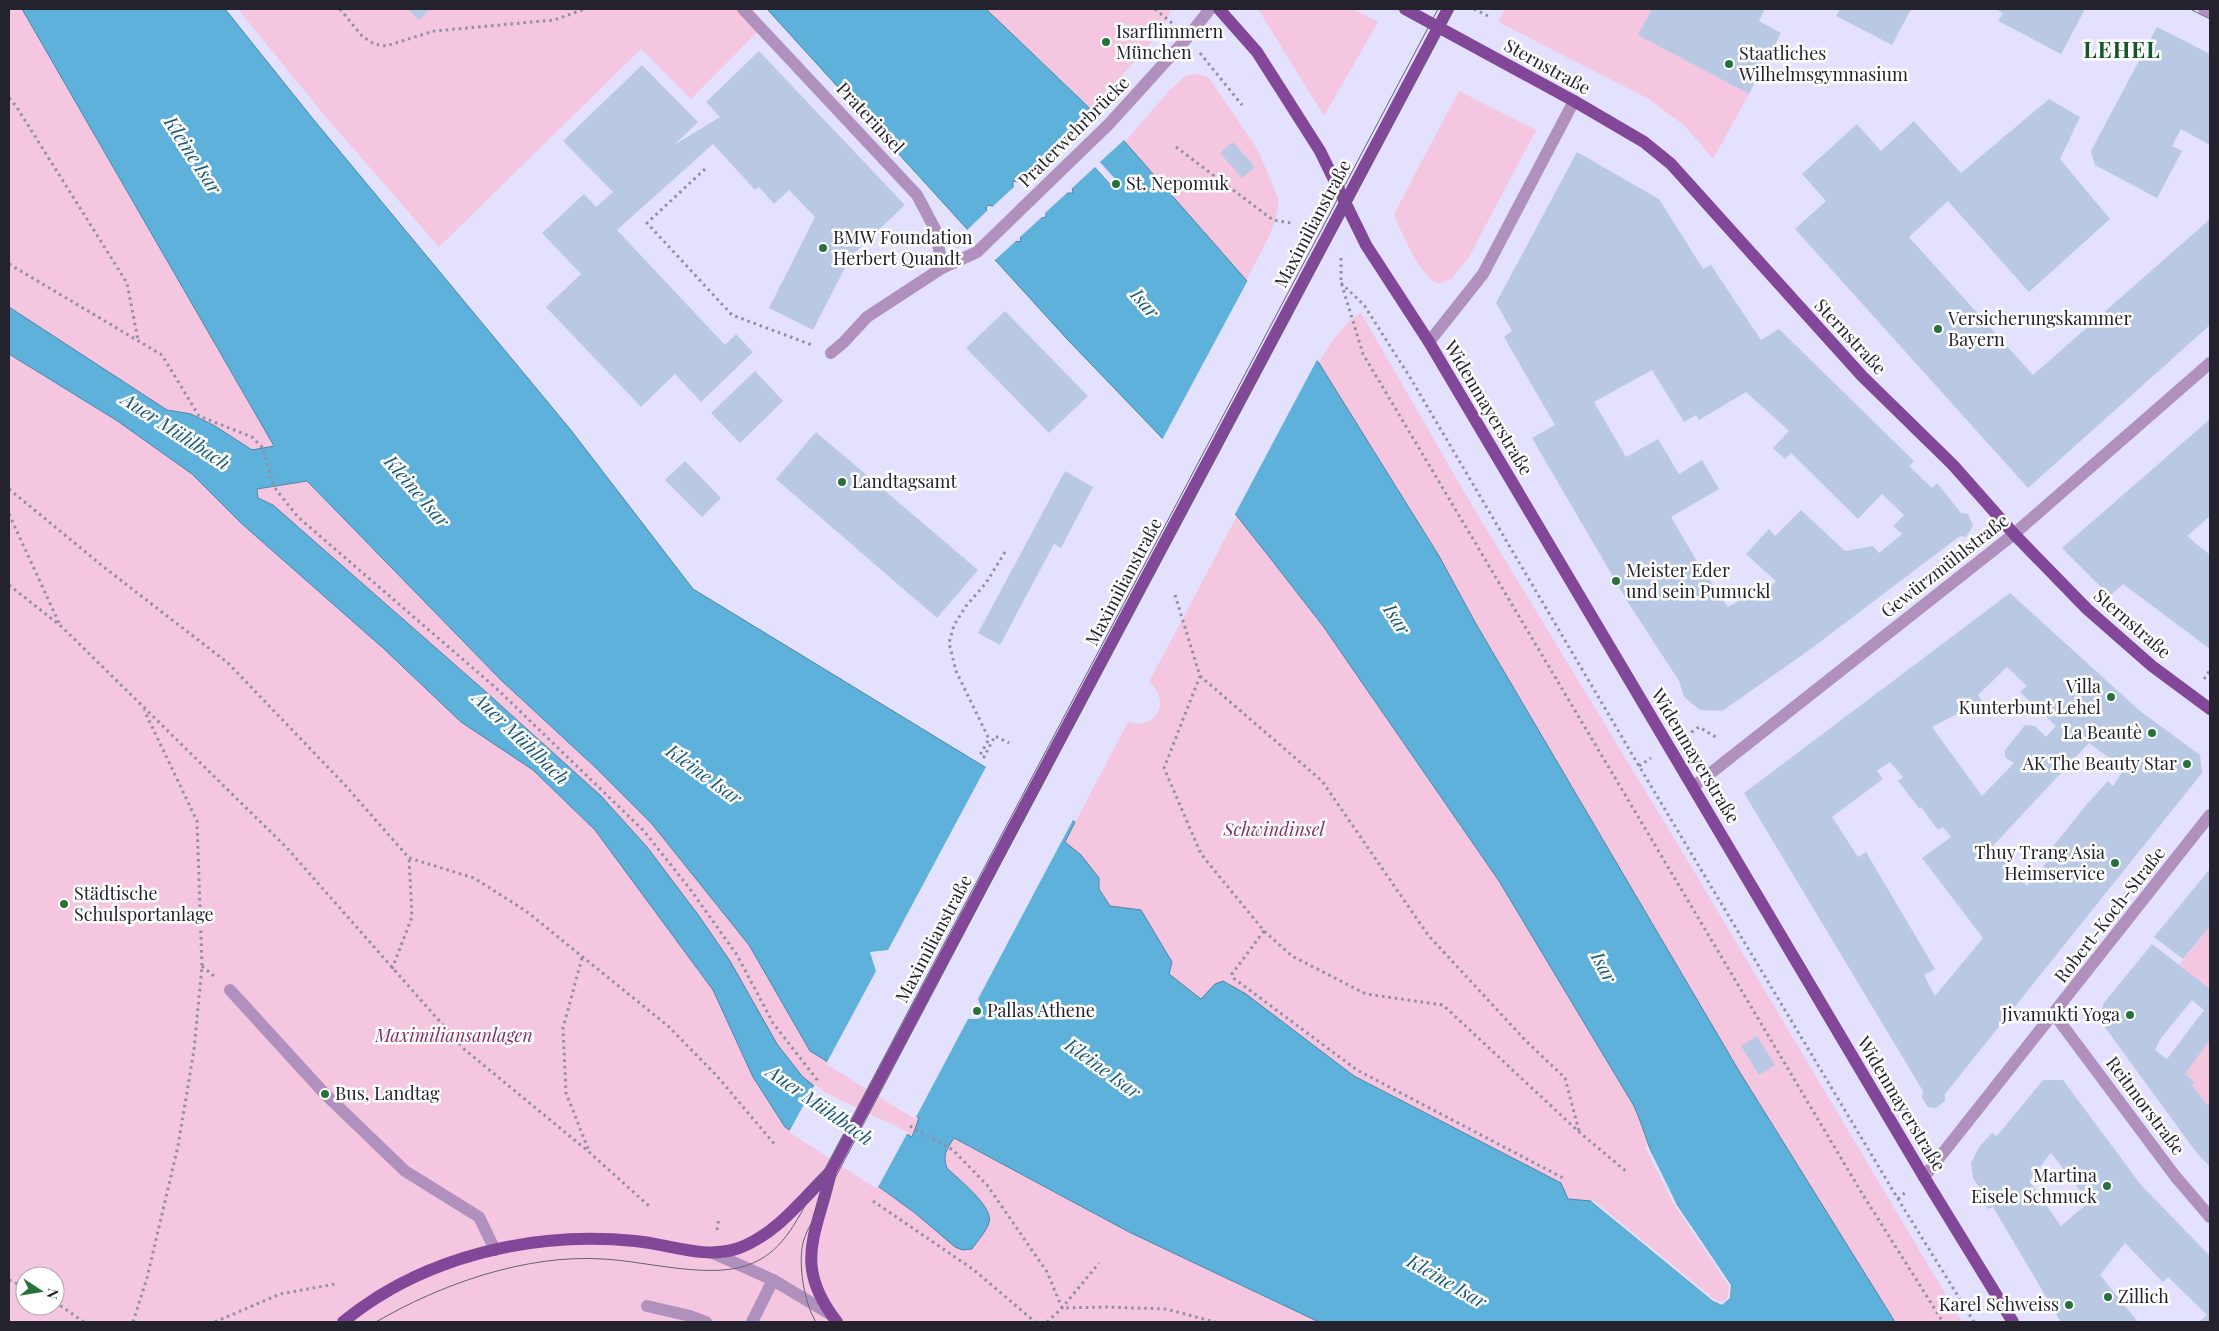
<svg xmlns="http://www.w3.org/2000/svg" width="2219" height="1331" font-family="'Playfair Display',serif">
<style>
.green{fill:#f4c6df;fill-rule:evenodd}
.water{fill:#5eb1db;stroke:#4c86a7;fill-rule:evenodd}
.pier{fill:#e3e1fe}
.building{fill:#bac9e3;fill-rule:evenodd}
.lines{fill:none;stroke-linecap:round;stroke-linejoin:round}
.path{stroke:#908fa4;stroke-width:3;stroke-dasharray:2.5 4;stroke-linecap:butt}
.minor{stroke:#b091bd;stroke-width:12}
.major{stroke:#824798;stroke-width:12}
.tram{stroke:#646374;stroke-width:1}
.poi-dot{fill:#28703c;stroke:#fff;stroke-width:2}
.labels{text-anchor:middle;stroke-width:5;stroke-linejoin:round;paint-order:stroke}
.poi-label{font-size:18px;fill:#23222d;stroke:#fff;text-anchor:start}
.street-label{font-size:18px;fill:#23222d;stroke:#fff}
.park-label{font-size:18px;font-style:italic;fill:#822e65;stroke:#fff}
.water-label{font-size:19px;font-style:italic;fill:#185976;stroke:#fff}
.district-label{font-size:22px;font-weight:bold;letter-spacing:1px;fill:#125629;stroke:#fff}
</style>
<rect width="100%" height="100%" fill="#e3e1fe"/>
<g class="green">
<path d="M 9,9 L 22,9 L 271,441 L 322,497 L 502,681 L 595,767 L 652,824 L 749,945 L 810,1051 L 936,1129 L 1129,1232 L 1319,1322 L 9,1322 ZM 25,1276 L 55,1276 L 55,1306 L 25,1306 Z"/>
<polygon points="238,9 752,9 765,24 691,99 641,49 439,247 324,115"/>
<path d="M 986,9 L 1170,9 C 1173,27 1105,92 1091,108 Z"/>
<polygon points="1258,9 1353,9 1378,22 1324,116"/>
<polygon points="1505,9 1652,9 1639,35 1749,94 1713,159 1685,126 1649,99 1498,22"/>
<path d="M 1198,74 L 1209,78 L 1258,150 L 1278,198 C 1280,224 1257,258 1246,281 L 1125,142 L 1168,92 L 1185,76 Z"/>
<path d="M 1459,91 L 1536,130 L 1469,257 L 1452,278 L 1439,284 C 1420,277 1402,234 1394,214 Z"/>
<path d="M 1361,313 L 1473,507 L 1683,853 L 1962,1322 L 1895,1322 L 1739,1071 L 1476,624 L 1439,556 L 1319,363 C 1329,344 1343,324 1361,313 Z"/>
<path d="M 1237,516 L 1323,626 L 1499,881 L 1634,1106 C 1645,1131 1651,1157 1664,1181 C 1683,1218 1708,1251 1731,1285 L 1730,1298 L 1722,1305 L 1713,1301 L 1591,1201 L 1567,1199 L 1561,1183 L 1354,1076 L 1246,994 L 1224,981 L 1215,984 L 1201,1000 L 1169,974 L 1160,942 L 1141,910 L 1110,906 L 1065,842 L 1128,722 C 1156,731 1172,701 1149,682 Z"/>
<polygon points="2210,926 2210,989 2179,965"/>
<polygon points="2210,1040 2210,1102 2207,1105 2191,1084 2195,1081 2185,1074"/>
</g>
<path class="water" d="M 22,9 L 225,9 L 313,119 L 570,429 L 693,589 L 1075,822 L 1065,842 L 1081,855 L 1099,878 L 1099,889 L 1110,906 L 1141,910 L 1172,962 L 1169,974 L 1201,999 L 1215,984 L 1223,981 L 1246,994 L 1354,1076 L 1561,1183 L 1568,1199 L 1591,1201 L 1713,1301 L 1722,1305 L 1730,1298 L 1731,1285 C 1708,1251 1683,1218 1664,1181 C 1651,1157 1645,1131 1634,1106 L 1499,881 L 1323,626 L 1274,563 L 1237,516 L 1067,339 L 767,9 L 986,9 L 1125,142 L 1319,363 L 1439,556 L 1476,624 L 1739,1071 L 1895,1322 L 1319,1322 L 1129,1232 L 954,1138 C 947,1149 942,1155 947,1168 C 958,1179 994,1207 989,1222 C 987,1231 977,1241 972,1249 L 963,1250 L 955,1247 L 915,1213 L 882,1189 L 785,1127 L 753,1077 L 713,990 L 595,830 L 533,770 L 461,722 L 383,648 L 241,523 L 192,474 L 116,420 L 9,354 L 9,307 L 167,410 L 191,414 L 215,426 L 252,450 L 274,446 ZM 1069,130 L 1119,183 L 1119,189 L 1114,188 L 1067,137 L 1065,134 ZM 1039,157 L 1044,158 L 1072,188 L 1073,193 L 1067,193 L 1038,162 ZM 1013,181 L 1018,182 L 1046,213 L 1046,217 L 1041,218 L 1013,187 ZM 988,205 L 992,206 L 1021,236 L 1020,242 L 1015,241 L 987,211 L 986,208 ZM 307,481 L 502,681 L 595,767 L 652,824 L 749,945 L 810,1051 L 919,1118 L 912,1137 L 825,1095 L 802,1076 L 777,1044 L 730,961 L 699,916 L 647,847 L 601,796 L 486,692 L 273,505 L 258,498 L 257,489 Z"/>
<g class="pier">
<polygon points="1096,110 1124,140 1100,162 1119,183 1118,185 1070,134"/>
<polygon points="1069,135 1116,186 1114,188 1095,167 1070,190 1042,160"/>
<polygon points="1041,161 1069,191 1044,214 1016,184"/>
<polygon points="1015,186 1043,216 1019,238 991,208"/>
<polygon points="989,209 1017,240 994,261 967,230"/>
<polygon points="1248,280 1318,358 1234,516 1162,440"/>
<polygon points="987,765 1074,818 978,999 984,1016 978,1019 968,1019 915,1119 826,1064 876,971 870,952 888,950"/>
<polygon points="815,1084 826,1093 908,1132 877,1189 789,1132"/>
<polygon points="1647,1144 1677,1205 1731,1285 1730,1298 1722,1305 1713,1301 1591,1201 1593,1200 1714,1299 1722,1302 1728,1297 1729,1286 1675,1206 1651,1159 1645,1147"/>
</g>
<g class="building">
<polygon points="407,9 430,9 419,20"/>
<polygon points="1652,9 1765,9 1759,21 1781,33 1749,94 1638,35"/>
<polygon points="1840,9 1911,9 1892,45 1836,16"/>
<polygon points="1995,9 2085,9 2061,54 1998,21 2003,13"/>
<polygon points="2157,27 2210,54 2210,145 2181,129 2172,146 2182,151 2157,198 2095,165 2091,151"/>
<polygon points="759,51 905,205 851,256 813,330 769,308 815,217 789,190 774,204 759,187 755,190 713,144 617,230 725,345 736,334 753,352 701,402 675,374 641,407 546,307 581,274 542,233 584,194 596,207 613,192 563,141 642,65 698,122 674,145 720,117 706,102"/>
<polygon points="2049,99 2080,117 2060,159 2110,219 2029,292 1948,201 1909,237 2033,375 2210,219 2210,325 2028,488 1795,229 1826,201 1802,174 1857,124 1881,151 1914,121 1961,173"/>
<polygon points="1233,142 1255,167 1242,178 1220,153"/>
<path d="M 1577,152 L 1659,199 L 1703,269 L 1711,265 L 1761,340 L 1779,329 L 1914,461 L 1909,466 L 1932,488 L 1937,483 L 1961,513 L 1968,514 L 1973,526 L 1966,537 L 1960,536 L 1808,651 L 1722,711 L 1700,710 L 1684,697 L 1679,681 L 1629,604 L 1532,438 L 1555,425 L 1504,337 L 1512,331 L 1496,303 ZM 1652,370 L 1684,422 L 1696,415 L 1699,420 L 1746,392 L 1789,431 L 1773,448 L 1785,459 L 1791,453 L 1858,519 L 1882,494 L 1904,515 L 1893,526 L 1902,534 L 1879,553 L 1873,546 L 1845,551 L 1801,510 L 1775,536 L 1769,529 L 1746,554 L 1776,581 L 1766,591 L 1762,587 L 1728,607 L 1698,563 L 1671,517 L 1719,489 L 1702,460 L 1679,474 L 1658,439 L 1626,457 L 1594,402 Z"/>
<polygon points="1005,311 1088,396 1049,433 966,348"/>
<polygon points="755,371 783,401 740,443 711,413"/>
<polygon points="2210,419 2210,516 2187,536 2210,555 2210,649 2123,584 2110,596 2062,548"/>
<polygon points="816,432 978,570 937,618 776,479"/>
<polygon points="685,461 721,498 702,517 665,480"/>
<polygon points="1065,471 1093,487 1061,548 1054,544 1000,645 978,633"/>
<path d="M 2010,593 L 2140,711 L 2200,755 L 2202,773 L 1945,1094 L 1945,1101 L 1936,1108 L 1928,1107 L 1922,1098 L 1923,1091 L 1744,793 ZM 2007,667 L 2027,686 L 2020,692 L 2056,726 L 2046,737 L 2035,726 L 2025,725 L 2005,750 L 2005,757 L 2014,763 L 1982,796 L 1932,727 L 1982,701 L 1978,695 ZM 2089,743 L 2124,769 L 2113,786 L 2108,781 L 2087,804 L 2047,854 L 2051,857 L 2027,886 L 1991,848 ZM 1890,762 L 1903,777 L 1898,781 L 1919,808 L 1921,807 L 1938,830 L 1943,827 L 1951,837 L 1922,858 L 1983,938 L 1935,996 L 1924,975 L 1935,969 L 1866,852 L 1858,857 L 1832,817 L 1883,779 L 1877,771 Z"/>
<polygon points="2210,869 2210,926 2183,959 2154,937"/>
<path d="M 2152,944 L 2210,989 L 2210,1040 L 2185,1074 L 2195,1082 L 2191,1084 L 2207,1105 L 2210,1102 L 2210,1167 L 2196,1152 L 2101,1022 L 2103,1004 ZM 2192,1000 L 2204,1010 L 2167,1059 L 2155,1050 L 2161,1038 Z"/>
<polygon points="1757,1036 1775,1065 1759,1075 1741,1046"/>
<path d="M 2043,1080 L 2063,1080 L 2141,1185 L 2210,1256 L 2210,1322 L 2199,1322 L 2207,1315 L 2168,1277 L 2163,1282 L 2125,1243 L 2100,1275 L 2138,1322 L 2061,1322 L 1993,1207 L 1988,1209 L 1978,1195 L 1982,1192 L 1973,1178 L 1971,1163 L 1979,1147 L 1992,1133 L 1997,1136 ZM 2051,1153 L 2089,1202 L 2061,1226 L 2029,1181 Z"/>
</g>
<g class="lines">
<g class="path">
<polyline points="340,9 362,36 374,44 386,46 434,31 554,20 585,9"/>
<polyline points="1155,9 1172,23"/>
<polyline points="1474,9 1490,17"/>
<polyline points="1200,53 1242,105"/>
<polyline points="9,98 16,106 127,283 138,340"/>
<polyline points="1176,147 1273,220 1291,223"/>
<polyline points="705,169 647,223 732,315 812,345"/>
<polyline points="1341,258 1341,282 1363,354 1863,1195 1943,1322"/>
<polyline points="9,264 162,355 199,416 252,437 263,448 274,487 298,517 496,688 644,831 690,889 737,955 773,1023 818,1081"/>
<polyline points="1341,283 1364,305 1411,379 1639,766 1898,1199 1974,1322"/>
<polyline points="9,489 105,568 228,663 344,784 409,858 474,878 526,911 668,1026 717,1076 776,1146"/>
<polyline points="9,514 60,625"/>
<polyline points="1005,552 986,583 966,606 954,625 949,643 956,671 989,739 980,755 984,757 995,736 1009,743"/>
<polyline points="9,585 62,627 287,848 464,1049 589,1152 649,1206"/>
<polyline points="1175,595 1200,676 1164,768 1201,854 1264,931 1292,956 1366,994 1443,1005 1579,1132 1627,1172"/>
<polyline points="1200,676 1322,781 1428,935 1525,1040 1565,1078 1579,1131"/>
<polyline points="2204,679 2210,670"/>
<polyline points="1686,736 1699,727 1719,739"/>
<polyline points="1639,766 1651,758"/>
<polyline points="1264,931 1232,974 1232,977 1357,1070 1565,1179"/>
<polyline points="582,958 563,1028 566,1093 589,1151"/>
<polyline points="202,966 214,976"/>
<polyline points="392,969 412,917 409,858"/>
<polyline points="910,1126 953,1150 987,1185 1047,1272 1062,1308 1106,1307 1166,1309 1215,1322"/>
<polyline points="1898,1199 1907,1191"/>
<polyline points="873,1201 974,1270 1035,1322"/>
<polyline points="717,1230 719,1218"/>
<polyline points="9,1280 25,1287"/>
<polyline points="55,1302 84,1322"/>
<polyline points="133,1322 147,1278 178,1146 194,1050 202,966 197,821 144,710"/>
<polyline points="215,1322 280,1294 335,1284"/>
<polyline points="1047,1322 1062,1308 1099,1263"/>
</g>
<g class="minor">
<polyline points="743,9 917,195 936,231 942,268"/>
<polyline points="2204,9 2210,12"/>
<polyline points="1429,342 1483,274 1574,101"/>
<polyline points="831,353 844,342 867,317 942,268 977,252 1109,124 1187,38 1210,9"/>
<polyline points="1693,787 2014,534 2210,363"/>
<polyline points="230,990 325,1094 405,1171 479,1217 495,1250"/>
<polyline points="2054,1014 2175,1176 2210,1217"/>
<polyline points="1924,1177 2210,815"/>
<polyline points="713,1253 773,1280 830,1314"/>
<polyline points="647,1306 690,1316 706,1322"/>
<polyline points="752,1322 773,1280"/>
</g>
<g class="major">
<polyline points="1219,9 1257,52 1320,151 1366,245 1429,342 1924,1177 2013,1322"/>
<polyline points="1405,9 1574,101 1644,142 1671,164 1862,376 1953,465 2014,534 2087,609 2152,666 2210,709"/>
<path d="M 343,1322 C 423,1256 533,1231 635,1241 C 669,1244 705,1260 739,1248 C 777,1234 803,1198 831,1171"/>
<path d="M 837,1322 C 791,1263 818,1233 831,1171 L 1448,9"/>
</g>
<g class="tram">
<polyline points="2190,9 2210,19"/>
<path d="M 376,1322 C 441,1284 526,1254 603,1259 C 646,1261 714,1281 753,1263 C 786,1249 799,1215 816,1186 L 1438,9"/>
<path d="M 816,1322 C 804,1304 798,1263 803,1243 C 805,1234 810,1226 814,1218 L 1342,215 L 1454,9"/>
</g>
</g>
<g class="poi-dot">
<circle cx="1106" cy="42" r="5"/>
<circle cx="1729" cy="64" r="5"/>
<circle cx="1116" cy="184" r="5"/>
<circle cx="823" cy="248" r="5"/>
<circle cx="1938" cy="329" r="5"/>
<circle cx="842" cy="482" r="5"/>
<circle cx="1616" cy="581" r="5"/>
<circle cx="2111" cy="697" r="5"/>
<circle cx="2152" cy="733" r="5"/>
<circle cx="2187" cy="764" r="5"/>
<circle cx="2115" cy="863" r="5"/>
<circle cx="64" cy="904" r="5"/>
<circle cx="977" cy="1011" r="5"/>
<circle cx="2130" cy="1015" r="5"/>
<circle cx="325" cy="1094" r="5"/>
<circle cx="2107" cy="1186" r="5"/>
<circle cx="2108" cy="1297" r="5"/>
<circle cx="2069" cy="1305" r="5"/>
</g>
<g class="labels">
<g class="poi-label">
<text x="1116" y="38">Isarflimmern<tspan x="1116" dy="21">München</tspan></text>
<text x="1739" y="60">Staatliches<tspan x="1739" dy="21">Wilhelmsgymnasium</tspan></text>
<text x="1126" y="190">St. Nepomuk</text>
<text x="833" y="244">BMW Foundation<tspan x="833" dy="21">Herbert Quandt</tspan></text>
<text x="1948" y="325">Versicherungskammer<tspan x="1948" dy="21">Bayern</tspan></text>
<text x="852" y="488">Landtagsamt</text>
<text x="1626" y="577">Meister Eder<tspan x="1626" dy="21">und sein Pumuckl</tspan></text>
<text x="2101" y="693" text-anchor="end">Villa<tspan x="2101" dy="21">Kunterbunt Lehel</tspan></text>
<text x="2142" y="739" text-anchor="end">La Beautè</text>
<text x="2177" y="770" text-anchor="end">AK The Beauty Star</text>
<text x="2105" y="859" text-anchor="end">Thuy Trang Asia<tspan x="2105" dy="21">Heimservice</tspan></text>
<text x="74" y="900">Städtische<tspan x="74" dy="21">Schulsportanlage</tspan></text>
<text x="987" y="1017">Pallas Athene</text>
<text x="2120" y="1021" text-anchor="end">Jivamukti Yoga</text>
<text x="335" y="1100">Bus, Landtag</text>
<text x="2097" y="1182" text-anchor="end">Martina<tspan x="2097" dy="21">Eisele Schmuck</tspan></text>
<text x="2118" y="1303">Zillich</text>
<text x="2059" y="1311" text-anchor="end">Karel Schweiss</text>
</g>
<g class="street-label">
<text transform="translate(1547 67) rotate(29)" y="6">Sternstraße</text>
<text transform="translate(870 118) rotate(47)" y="6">Praterinsel</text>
<text transform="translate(1074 132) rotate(-45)" y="6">Praterwehrbrücke</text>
<text transform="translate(1313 224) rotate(-62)" y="6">Maximilianstraße</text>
<text transform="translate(1850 337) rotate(47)" y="6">Sternstraße</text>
<text transform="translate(1488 408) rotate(59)" y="6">Widenmayerstraße</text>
<text transform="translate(1945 566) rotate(-38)" y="6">Gewürzmühlstraße</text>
<text transform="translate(1124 582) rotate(-62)" y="6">Maximilianstraße</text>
<text transform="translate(2132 624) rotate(41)" y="6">Sternstraße</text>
<text transform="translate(1695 756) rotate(59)" y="6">Widenmayerstraße</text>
<text transform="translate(2110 915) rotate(-52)" y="6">Robert-Koch-Straße</text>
<text transform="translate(934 939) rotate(-62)" y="6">Maximilianstraße</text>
<text transform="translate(1901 1104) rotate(59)" y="6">Widenmayerstraße</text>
<text transform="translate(2145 1106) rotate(53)" y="6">Reitmorstraße</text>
</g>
<g class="park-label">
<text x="1274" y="836">Schwindinsel</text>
<text x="454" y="1042">Maximiliansanlagen</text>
</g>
<g class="water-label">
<text transform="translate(193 155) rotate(57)" y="7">Kleine Isar</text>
<text transform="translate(1145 303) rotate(49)" y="7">Isar</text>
<text transform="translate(176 431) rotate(33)" y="7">Auer Mühlbach</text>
<text transform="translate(417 491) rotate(49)" y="7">Kleine Isar</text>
<text transform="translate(1397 619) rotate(57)" y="7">Isar</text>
<text transform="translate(521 738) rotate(44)" y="7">Auer Mühlbach</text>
<text transform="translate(704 774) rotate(36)" y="7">Kleine Isar</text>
<text transform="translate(1604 967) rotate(61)" y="7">Isar</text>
<text transform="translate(1103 1068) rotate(36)" y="7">Kleine Isar</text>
<text transform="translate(820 1105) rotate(35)" y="7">Auer Mühlbach</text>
<text transform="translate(1447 1281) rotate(30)" y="7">Kleine Isar</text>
</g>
<g class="district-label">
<text x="2122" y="58">LEHEL</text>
</g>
</g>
<rect width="2219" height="1331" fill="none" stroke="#23222d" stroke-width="20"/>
<g transform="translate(40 1291) rotate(102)"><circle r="24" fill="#ffffff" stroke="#a7a7ab"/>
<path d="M0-4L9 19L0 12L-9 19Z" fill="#28703c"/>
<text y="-8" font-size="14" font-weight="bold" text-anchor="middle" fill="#23222d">N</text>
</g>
</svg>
